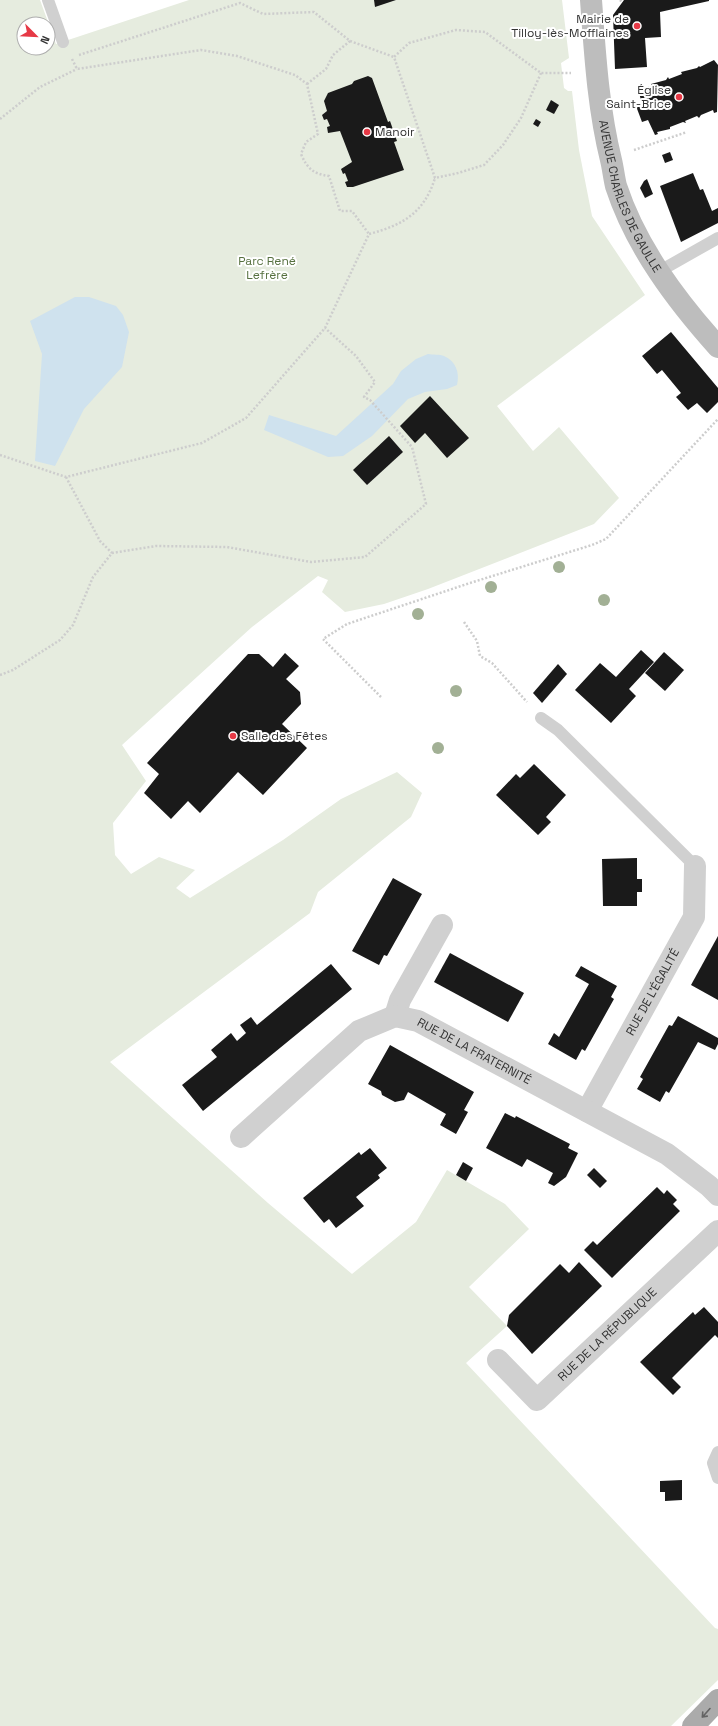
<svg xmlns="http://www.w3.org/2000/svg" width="718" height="1726" font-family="'Space Grotesk',sans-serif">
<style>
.green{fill:#e6ecdf;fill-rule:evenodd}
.water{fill:#cfe2ee}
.building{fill:#1a1a1a}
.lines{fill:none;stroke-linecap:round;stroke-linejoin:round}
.path{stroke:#cdcdcd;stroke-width:2.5;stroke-dasharray:2 2;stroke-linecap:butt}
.lane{stroke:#d0d0d0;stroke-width:12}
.street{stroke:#d0d0d0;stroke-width:22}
.secondary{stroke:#bdbdbd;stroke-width:22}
.primary{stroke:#ababab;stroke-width:22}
.tree{fill:#a2b095}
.oneway{stroke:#636363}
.poi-dot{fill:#e63946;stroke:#fff;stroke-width:1.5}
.labels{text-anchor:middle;stroke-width:4;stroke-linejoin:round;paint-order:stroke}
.poi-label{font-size:12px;fill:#333;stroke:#fff;text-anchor:end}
.street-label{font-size:12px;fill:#333;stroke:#fff}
.park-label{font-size:12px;fill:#56703f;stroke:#fff}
</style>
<rect width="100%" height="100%" fill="#fff"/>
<path class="green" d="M 0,0 L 40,0 L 56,44 L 189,0 L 562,0 L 569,58 L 561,63 L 564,88 L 568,91 L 572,91 L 579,150 L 592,216 L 645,295 L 497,406 L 533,451 L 559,427 L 619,498 L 594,524 L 428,589 L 384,604 L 345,612 L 322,592 L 328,580 L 318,576 L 252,627 L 122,745 L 146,781 L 113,823 L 115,855 L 131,874 L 159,857 L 195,870 L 176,888 L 190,898 L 283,840 L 341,799 L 397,772 L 422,793 L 411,817 L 318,892 L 310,913 L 110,1062 L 268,1203 L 352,1274 L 416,1222 L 447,1170 L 505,1204 L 529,1229 L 469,1287 L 507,1326 L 466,1363 L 715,1628 L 718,1629 L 718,1680 L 671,1726 L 0,1726 ZM 24,24 L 48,24 L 48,48 L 24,48 Z"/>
<g class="water">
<polygon points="75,297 89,297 116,306 123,315 129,332 122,367 84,409 55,466 35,461 42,354 30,321"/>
<path d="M 428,354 C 433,355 440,354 444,356 C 456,361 460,373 457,385 L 447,389 L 425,392 L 408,399 L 372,436 L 343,456 L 328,457 L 264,430 L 269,415 L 336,436 L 393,384 L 401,371 L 416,359 Z"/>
</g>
<g class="building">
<polygon points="374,0 396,0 375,7"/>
<polygon points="624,0 709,0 709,1 660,12 661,37 645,38 647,67 615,69 613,15"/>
<polygon points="714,60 718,65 717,112 714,113 713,110 701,115 699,118 697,116 685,121 686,123 683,122 670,127 670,129 657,132 658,134 655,135 648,120 642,122 636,106 642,104 638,89 651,86 651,84 666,80 668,77 669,79 682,74 681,72 697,68 699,66 700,67"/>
<polygon points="368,76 372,78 388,122 390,121 397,141 394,142 404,170 353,187 347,187 345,182 348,181 345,173 343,174 341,169 352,162 340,131 328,133 327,127 330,126 327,119 324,120 322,115 327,111 324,101 328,93 352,84 354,81"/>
<polygon points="551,100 559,105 554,114 546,110"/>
<polygon points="536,119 541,122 538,127 533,124"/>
<polygon points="670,152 673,160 665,163 662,155"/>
<polygon points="693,173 700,190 703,189 712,211 718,208 718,223 681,242 660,186"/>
<polygon points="647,179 653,194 645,198 640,188 644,181"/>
<polygon points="671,332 718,388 718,402 707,413 697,403 688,410 676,397 681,393 662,370 657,374 642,356"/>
<polygon points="430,396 469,438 447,458 425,433 415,443 400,426"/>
<polygon points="389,436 403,452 367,485 353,470"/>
<polygon points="641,650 654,662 629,689 636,696 611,723 575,690 600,663 616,677"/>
<polygon points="664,652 684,670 665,691 645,673"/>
<polygon points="285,653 299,666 286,679 300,692 301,704 282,724 307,748 263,795 238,772 200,813 188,801 171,819 144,793 159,774 147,763 248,654 259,654 273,667"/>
<polygon points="558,664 567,674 542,703 533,693"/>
<polygon points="534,764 566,795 546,817 551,822 538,835 496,795 516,774 520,778"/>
<polygon points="637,858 637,879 642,879 642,892 637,892 637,906 603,906 602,859"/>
<polygon points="393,878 422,894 387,956 384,955 379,965 352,951"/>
<polygon points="718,936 718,1000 691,985"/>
<polygon points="450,953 524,993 508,1022 434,982"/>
<polygon points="331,964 352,989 203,1111 182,1085 217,1057 211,1050 231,1033 237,1041 246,1033 240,1025 251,1017 257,1025"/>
<polygon points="581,966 617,986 611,997 614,999 585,1051 582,1049 576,1060 548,1044 554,1033 559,1037 589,984 575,976"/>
<polygon points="678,1016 718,1038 718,1044 715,1050 698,1042 669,1093 666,1091 660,1102 637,1089 643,1079 640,1077 669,1025 672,1026"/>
<polygon points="390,1045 474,1092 464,1110 468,1112 456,1134 440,1125 446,1114 408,1092 404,1100 395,1102 382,1095 381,1091 368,1084"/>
<polygon points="505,1113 515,1118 516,1116 570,1144 568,1148 578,1153 566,1177 554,1186 548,1183 553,1173 527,1159 522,1167 486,1148"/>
<polygon points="370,1148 387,1168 378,1175 380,1178 356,1197 364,1206 336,1228 329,1219 324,1223 303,1198 359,1152 361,1155"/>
<polygon points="463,1162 473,1168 466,1181 456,1175"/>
<polygon points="594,1168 607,1181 600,1188 587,1175"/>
<polygon points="657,1187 664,1194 667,1190 677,1200 673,1204 680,1211 612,1278 584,1250 593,1241 597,1245"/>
<polygon points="579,1262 602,1286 532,1354 507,1326 509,1315 560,1264 569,1273"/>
<polygon points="704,1307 718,1322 718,1338 715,1335 672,1378 681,1387 673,1395 640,1362 693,1312 695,1315"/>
<polygon points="682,1480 682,1500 665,1501 665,1492 660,1492 660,1481"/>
</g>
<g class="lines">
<g class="path">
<polyline points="620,0 622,2"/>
<polyline points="79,55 240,3 263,14 314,12 350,41 394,57"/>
<path d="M 72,59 L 77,69 L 201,50 L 237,56 L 295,75 L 307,84 L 318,134 L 306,142 L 301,154 C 307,168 313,174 329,176 L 340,211 L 352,211 L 369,234"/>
<polyline points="541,73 521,118 503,145 484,165 458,173 435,178 394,57 409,43 456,30 485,32 541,73 571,73"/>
<polyline points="307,84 326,69 333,55 350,41"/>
<polyline points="0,119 40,87 77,69"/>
<polyline points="634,150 687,132"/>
<path d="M 0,455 L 66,477 L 202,443 L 246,418 L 325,328 L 369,234 C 403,225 424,213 435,178"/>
<polyline points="66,477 100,541 112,553"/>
<polyline points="464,622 477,641 480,656 492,663 527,702"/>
<polyline points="0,675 13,670 60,640 73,625 93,577 112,553 156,546 227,547 311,562 365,557 426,504 412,447 370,400 364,397 375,382 356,356 325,328"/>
<polyline points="381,697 323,639 347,624 470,583 592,545 606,539 718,419"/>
</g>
<g class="lane">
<polyline points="48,0 63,42"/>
<polyline points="658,272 718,238"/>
<polyline points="541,718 558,730 695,866"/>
<polyline points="718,1452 713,1463 718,1478"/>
</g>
<g class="street">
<polyline points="395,1016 400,1000 442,925"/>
<path id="s1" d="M 587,1111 L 694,917 L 695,866"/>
<path id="s2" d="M 241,1137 L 359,1031 L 395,1016 L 418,1021 L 667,1154 L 709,1186 L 718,1195"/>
<path id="s3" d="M 498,1360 L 537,1400 L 718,1231"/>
</g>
<path class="secondary" id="s4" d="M 591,0 C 595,54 598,107 611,160 C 613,168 614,178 616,186 C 636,247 676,300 718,347"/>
<polyline class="primary" points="693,1726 718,1700"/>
</g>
<g class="tree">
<circle cx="559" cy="567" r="6"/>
<circle cx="491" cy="587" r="6"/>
<circle cx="604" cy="600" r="6"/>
<circle cx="418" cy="614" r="6"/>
<circle cx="456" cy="691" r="6"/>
<circle cx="438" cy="748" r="6"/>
</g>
<defs><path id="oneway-shaft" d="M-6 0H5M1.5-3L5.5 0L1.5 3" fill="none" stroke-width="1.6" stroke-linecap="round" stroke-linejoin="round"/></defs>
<use class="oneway" href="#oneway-shaft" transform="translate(706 1713) rotate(132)"/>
<g class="poi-dot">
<circle cx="637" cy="26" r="4"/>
<circle cx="679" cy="97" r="4"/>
<circle cx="367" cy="132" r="4"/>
<circle cx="233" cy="736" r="4"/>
</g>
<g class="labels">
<g class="poi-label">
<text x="629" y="23">Mairie de<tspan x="629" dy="14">Tilloy-lès-Mofflaines</tspan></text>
<text x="671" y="94">Église<tspan x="671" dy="14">Saint-Brice</tspan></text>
<text x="375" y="136" text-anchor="start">Manoir</text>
<text x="241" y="740" text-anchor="start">Salle des Fêtes</text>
</g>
<g class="street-label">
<text dy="4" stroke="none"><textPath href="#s4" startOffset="202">AVENUE CHARLES DE GAULLE</textPath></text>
<text dy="4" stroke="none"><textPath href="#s1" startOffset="136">RUE DE L'ÉGALITÉ</textPath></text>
<text dy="4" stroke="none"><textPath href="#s2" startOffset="285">RUE DE LA FRATERNITÉ</textPath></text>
<text dy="4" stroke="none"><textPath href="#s3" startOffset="152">RUE DE LA RÉPUBLIQUE</textPath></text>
</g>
<g class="park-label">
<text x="267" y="265">Parc René<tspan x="267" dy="14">Lefrère</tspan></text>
</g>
</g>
<g transform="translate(36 36) rotate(114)"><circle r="19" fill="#ffffff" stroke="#adadad"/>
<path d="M0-3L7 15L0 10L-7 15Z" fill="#e63946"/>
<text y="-6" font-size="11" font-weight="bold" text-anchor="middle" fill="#333333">N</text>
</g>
</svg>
